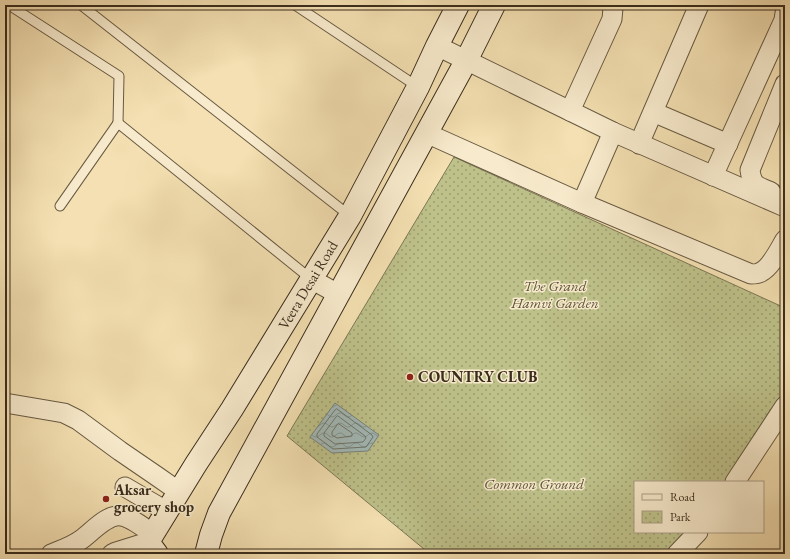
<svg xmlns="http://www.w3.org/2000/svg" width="790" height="559" font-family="'EB Garamond',serif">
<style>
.park{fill:url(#park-dots);stroke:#7c7754}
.water{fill:url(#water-waves);stroke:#78827b}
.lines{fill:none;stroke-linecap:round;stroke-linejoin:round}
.shore{stroke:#6e746b;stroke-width:1}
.lane-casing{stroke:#685a42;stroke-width:11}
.street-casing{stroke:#685a42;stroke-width:21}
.secondary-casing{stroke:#3a2d1d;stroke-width:24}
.lane{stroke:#f8ebcd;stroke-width:9}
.street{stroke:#f8ebcd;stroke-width:19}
.secondary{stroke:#f8ebcd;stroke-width:22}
.poi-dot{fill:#8f2418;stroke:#f8ebcd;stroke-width:1.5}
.labels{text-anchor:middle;stroke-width:3;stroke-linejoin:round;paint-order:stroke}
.street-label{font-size:15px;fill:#3a2d1d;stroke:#f8ebcd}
.park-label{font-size:15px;font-style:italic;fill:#5b5238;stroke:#f8ebcd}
.poi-label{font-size:15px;font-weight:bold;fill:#3a2d1d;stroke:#f8ebcd;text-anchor:start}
</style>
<defs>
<pattern id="park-dots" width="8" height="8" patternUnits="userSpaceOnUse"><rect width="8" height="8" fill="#bec18a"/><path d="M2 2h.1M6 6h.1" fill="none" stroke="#9b9d70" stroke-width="1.8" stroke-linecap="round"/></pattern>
<pattern id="water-waves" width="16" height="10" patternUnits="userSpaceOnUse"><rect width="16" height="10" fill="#a2bab9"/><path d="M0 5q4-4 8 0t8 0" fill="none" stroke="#859896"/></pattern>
</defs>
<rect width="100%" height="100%" fill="#f4e0b2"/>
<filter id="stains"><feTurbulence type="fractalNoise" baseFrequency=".005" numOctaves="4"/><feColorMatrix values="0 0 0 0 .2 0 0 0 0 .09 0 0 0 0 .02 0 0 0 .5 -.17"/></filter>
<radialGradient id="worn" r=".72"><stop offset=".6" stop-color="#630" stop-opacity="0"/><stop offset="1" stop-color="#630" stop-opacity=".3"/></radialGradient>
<polygon class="park" points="454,157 785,308 785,397 728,482 635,482 635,532 690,532 670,554 430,554 287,436"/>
<polygon class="water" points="335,403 379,435 368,451 332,453 310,437"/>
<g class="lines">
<g class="shore">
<polygon points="337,409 372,435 373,437 366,447 333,449 317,437 317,434 335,410"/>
<polygon points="338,416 365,436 366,438 363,442 335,444 324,436 324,433 336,417"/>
<polygon points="339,424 352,433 352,436 337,438 332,435 332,432 337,425"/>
</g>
<g class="lane-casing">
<g id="lane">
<polyline points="9,5 119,76 118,123"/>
<polyline points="81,5 350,216"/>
<polyline points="295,5 418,87"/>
<polyline points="60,206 118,123 311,279"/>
</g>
</g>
<g class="street-casing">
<g id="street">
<polyline points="437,46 613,132 785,207"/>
<polyline points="570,111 612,19 613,8 612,5"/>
<polyline points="653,112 728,144"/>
<path d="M 613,132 L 582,203 L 751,274 C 755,274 758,274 761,272 C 771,267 779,250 785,240"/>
<polyline points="426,133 582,203"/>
<polyline points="639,144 699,5"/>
<polyline points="713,176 784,20 785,13"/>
<path d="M 771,192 C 757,186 752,186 750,170 L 785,84"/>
<polyline points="311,279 338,294"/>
<polyline points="5,403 64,413 78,420 120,451 158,477 178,491"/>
<polyline points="735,482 785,406"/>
<polyline points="125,487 166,511"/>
<path d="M 51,554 C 61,550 73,546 82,539 C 92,532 107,514 121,516 C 131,517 144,528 153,534"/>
<polyline points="112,554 116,552 148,542"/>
<polyline points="677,554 698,532"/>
</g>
</g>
<g class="secondary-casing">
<g id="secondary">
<polyline points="157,554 148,542 196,464 232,409 350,216 418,87 437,46 458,5"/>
<polyline points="206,554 211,535 219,513 466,61 494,5"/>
</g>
</g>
<use href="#lane" class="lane"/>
<use href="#street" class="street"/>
<use href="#secondary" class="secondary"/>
</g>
<g class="poi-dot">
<circle cx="410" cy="377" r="4"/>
<circle cx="106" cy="499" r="4"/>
</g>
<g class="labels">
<g class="street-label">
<text transform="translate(308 285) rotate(-59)" y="5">Veera Desai Road</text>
</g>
<g class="park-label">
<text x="555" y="291">The Grand<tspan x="555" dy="17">Hamvi Garden</tspan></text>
<text x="534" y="489">Common Ground</text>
</g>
<g class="poi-label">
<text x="418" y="382">COUNTRY CLUB</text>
<text x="114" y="495">Aksar<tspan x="114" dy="17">grocery shop</tspan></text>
</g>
</g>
<rect width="790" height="559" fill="none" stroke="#f4e0b2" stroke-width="20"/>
<rect x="6" y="6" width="778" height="547" fill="none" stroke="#3a2d1d" stroke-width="2"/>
<rect x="10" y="10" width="770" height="539" fill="none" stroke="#3a2d1d"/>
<rect x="634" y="481" width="130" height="52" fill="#f8ebcd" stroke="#ac9f87"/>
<rect x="642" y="494" width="20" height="6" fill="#f8ebcd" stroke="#ac9f87"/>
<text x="670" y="501" font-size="12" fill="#3a2d1d">Road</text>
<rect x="642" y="511" width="20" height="12" fill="url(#park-dots)" stroke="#ac9f87"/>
<text x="670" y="521" font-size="12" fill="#3a2d1d">Park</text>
<rect width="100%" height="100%" filter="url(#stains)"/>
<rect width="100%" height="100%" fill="url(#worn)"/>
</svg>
